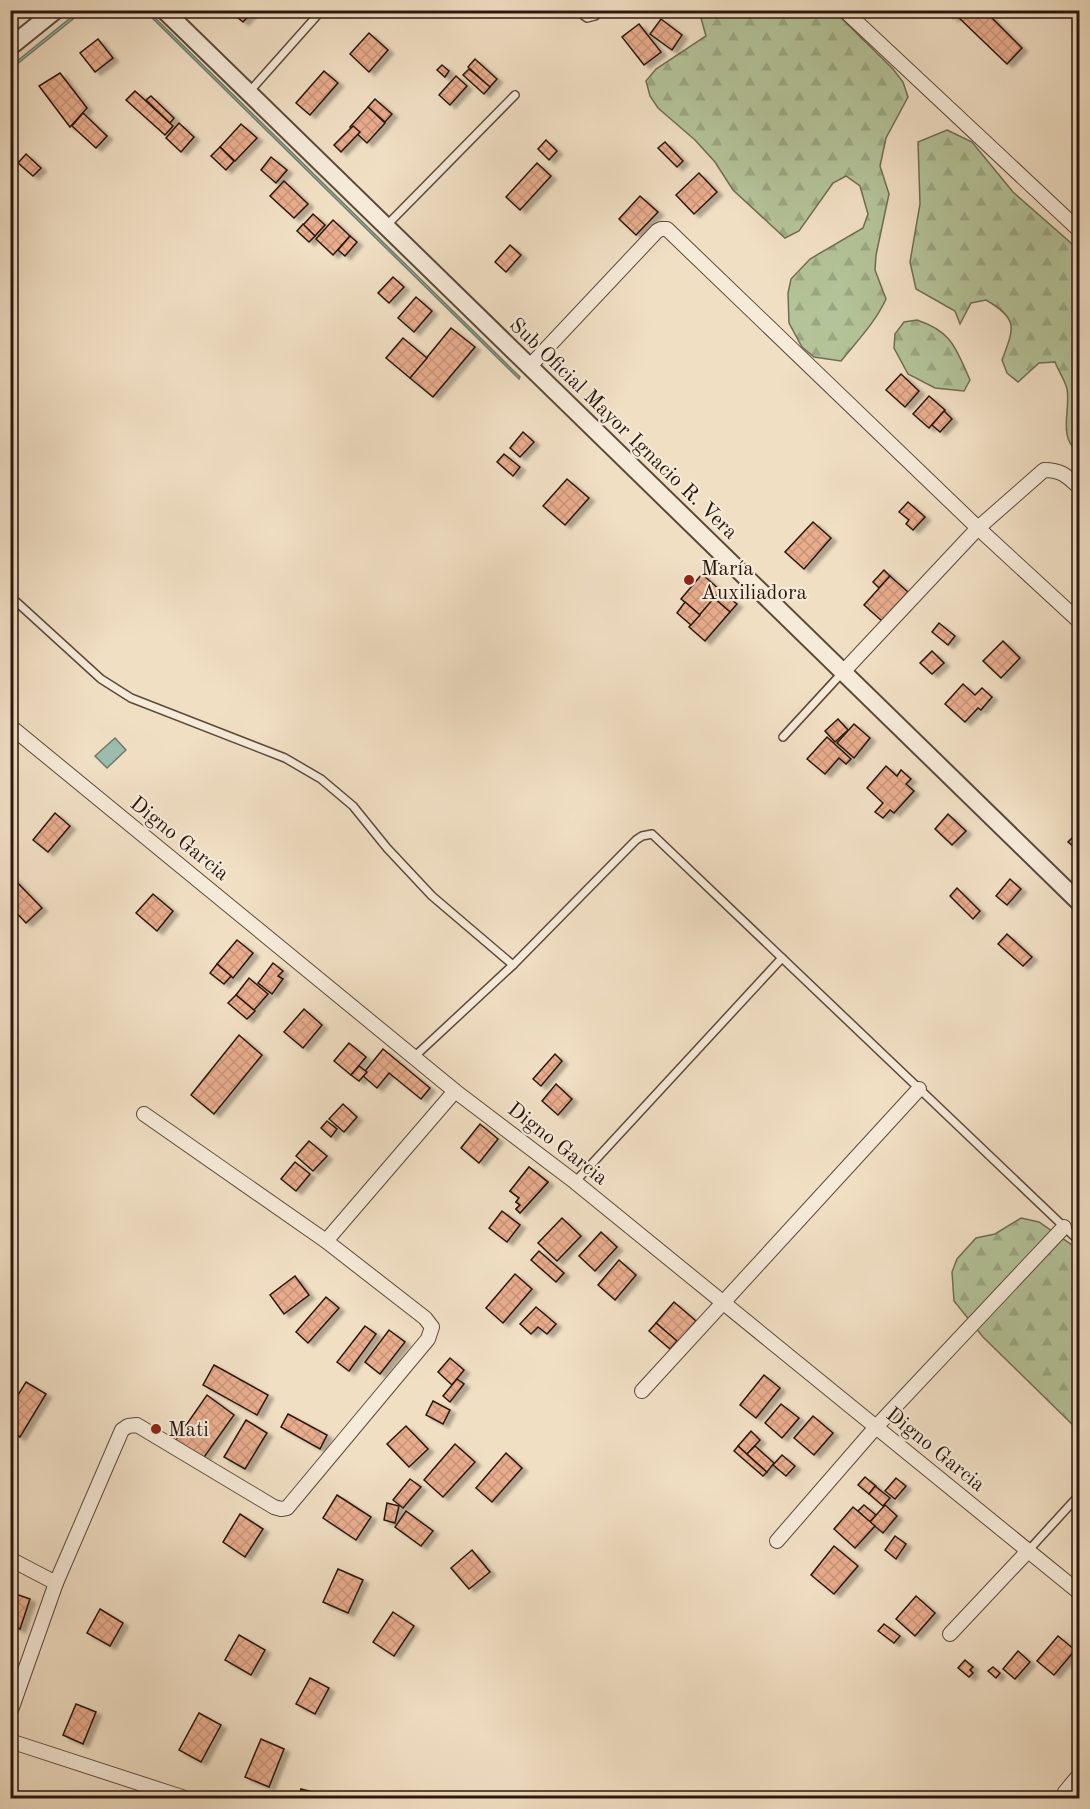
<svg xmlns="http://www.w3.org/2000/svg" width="1090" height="1809" font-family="'Old Standard TT',serif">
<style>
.forest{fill:url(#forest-firs);stroke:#6f6d52;stroke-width:1.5}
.water{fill:#9cbdae;stroke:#6e7b6d;stroke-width:1.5}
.building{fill:url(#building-cross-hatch);stroke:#2a170c;stroke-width:1.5;filter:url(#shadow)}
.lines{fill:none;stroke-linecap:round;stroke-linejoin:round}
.service-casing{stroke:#5c493a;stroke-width:10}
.minor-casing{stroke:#5c493a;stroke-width:16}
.tertiary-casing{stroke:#5c493a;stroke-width:20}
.service{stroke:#f6ead9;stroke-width:7}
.minor{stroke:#f6ead9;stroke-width:14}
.tertiary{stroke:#f6ead9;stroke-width:16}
.poi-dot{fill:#8f2418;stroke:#f6ead9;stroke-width:2}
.labels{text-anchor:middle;stroke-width:4.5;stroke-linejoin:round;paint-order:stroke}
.street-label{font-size:21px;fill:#2a170c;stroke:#f6ead9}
.poi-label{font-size:21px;fill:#2a170c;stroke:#f6ead9;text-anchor:start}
</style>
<defs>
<pattern id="forest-firs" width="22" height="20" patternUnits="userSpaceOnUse" patternTransform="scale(1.5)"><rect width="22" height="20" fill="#b4c399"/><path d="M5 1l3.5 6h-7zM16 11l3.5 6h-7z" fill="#9ba783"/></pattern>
<pattern id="building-cross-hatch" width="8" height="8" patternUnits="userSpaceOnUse" patternTransform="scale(1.5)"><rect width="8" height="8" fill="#e9ad8e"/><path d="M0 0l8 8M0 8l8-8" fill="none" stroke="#c89479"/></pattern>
<filter id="shadow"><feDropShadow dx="5.5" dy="3.5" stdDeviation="1.5" flood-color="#0004"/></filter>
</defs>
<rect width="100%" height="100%" fill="#f1dfc4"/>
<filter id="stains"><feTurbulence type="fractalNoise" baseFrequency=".00333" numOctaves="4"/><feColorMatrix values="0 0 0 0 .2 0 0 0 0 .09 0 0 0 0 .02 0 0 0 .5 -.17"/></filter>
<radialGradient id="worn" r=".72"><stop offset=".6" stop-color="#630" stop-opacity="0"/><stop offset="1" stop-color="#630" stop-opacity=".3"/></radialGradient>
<g class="forest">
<path d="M 834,11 L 893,69 L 903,82 L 908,97 L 886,138 L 880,166 L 889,194 L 876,255 L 875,270 L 886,299 C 875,323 857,341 841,361 L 814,357 L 802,347 L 789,323 L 788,293 L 791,279 L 810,259 L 863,228 L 868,214 L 860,186 L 846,176 L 833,183 L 799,231 L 785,238 L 733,190 L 715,162 L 695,140 L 658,108 L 650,96 L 646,81 L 656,69 L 706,36 L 699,11 Z"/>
<path d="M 947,130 L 972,142 L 1013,192 L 1079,250 L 1079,452 C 1057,439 1071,409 1067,389 C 1065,380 1058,370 1055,362 L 1039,363 L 1018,382 L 1007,373 L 1002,360 C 1014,328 1019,319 986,300 L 971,303 L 960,324 L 955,311 L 916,289 L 910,262 L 920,204 L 918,142 Z"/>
<path d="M 917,320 C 953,332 956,349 970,380 L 964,391 L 935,388 L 908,374 L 894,348 L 895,334 L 904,322 Z"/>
<polygon points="1021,1218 1039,1222 1079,1250 1079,1431 983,1337 954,1301 952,1272 957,1259 976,1238 995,1234"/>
</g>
<g class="water">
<polygon points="79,11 83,11 11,69 11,66"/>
<polygon points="145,11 148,11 520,377 519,379"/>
<polygon points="115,738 126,750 107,768 95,756"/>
</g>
<g class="building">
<polygon points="229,10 254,10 243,22"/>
<polygon points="946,10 960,10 953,18"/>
<polygon points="960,10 984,10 1022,48 1007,64 956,15"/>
<polygon points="661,19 682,35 672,50 650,34"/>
<polygon points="639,24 661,52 644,65 622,37"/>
<polygon points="369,33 388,50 369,72 350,54"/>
<polygon points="98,39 113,58 95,72 80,53"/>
<polygon points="475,59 497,79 490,87 468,67"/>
<polygon points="442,65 449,71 445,77 437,70"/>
<polygon points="469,69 490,87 484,94 463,75"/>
<polygon points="324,71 338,83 310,115 296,103"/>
<polygon points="60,73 87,108 70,127 39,86"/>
<polygon points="456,76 467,86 450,105 439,95"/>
<polygon points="135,91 173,126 165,135 126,100"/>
<polygon points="151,96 174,118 170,123 146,100"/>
<polygon points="375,99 392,114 385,122 368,107"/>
<polygon points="368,107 385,123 367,143 350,127"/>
<polygon points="83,113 107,136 96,148 72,126"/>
<polygon points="179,123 194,137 181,152 166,138"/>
<polygon points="241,124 257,138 235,161 220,147"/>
<polygon points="353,126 360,132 341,152 334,145"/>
<polygon points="546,140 557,151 549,160 538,149"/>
<polygon points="665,142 683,161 677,167 658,148"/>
<polygon points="220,147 234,161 226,170 211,156"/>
<polygon points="26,154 41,168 33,176 18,163"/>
<polygon points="271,157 287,170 276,183 261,170"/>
<polygon points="537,163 551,176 520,210 506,197"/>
<polygon points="699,173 717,192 694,214 676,195"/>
<polygon points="284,181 308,204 294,218 270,196"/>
<polygon points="640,196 658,212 636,235 619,219"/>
<polygon points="313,214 325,225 315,236 303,225"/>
<polygon points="333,220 350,236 333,255 316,239"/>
<polygon points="303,224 315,236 309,242 297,231"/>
<polygon points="350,236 357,242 345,256 338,250"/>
<polygon points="510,245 521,255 506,272 495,262"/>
<polygon points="393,277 404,287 389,303 378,293"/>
<polygon points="416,297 432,311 414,332 398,318"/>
<polygon points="451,328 475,347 433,397 410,378"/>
<polygon points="403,338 427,358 410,378 386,358"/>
<polygon points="901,374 919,391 905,407 886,390"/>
<polygon points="929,396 945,410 929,428 913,414"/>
<polygon points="944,411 952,419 940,432 932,425"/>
<polygon points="523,432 534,442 520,457 510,448"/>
<polygon points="504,454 520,467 513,476 497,462"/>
<polygon points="567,479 589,498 565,525 543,506"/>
<polygon points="908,502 925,517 913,530 906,524 909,520 899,512"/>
<polygon points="813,522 831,538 804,569 785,552"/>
<polygon points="884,570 890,576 879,588 873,582"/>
<polygon points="702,574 721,591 700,615 681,599"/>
<polygon points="890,576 908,592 882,621 864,605"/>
<polygon points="721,591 737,604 730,612 714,598"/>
<polygon points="714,598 730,612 705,641 689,627"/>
<polygon points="685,602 700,615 691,625 677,613"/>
<polygon points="939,623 955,636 948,645 932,632"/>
<polygon points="1003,641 1020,658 1001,678 983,661"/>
<polygon points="932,651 944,663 932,674 920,663"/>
<polygon points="963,684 975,695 982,688 992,697 981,710 978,708 965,722 945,704"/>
<polygon points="838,719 848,730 835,742 825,731"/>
<polygon points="854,724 870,738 854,758 837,743"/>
<polygon points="827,737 851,759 846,764 839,758 825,774 807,759"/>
<polygon points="886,766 897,776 901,770 911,779 906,784 914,791 894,813 890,810 883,818 875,812 883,803 867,788"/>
<polygon points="55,813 70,826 48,852 33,840"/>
<polygon points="948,814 966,831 952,845 935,829"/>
<polygon points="1080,830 1080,852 1068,842"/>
<polygon points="12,877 42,908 26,923 10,906 10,878"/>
<polygon points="1010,879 1021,889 1007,905 996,896"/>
<polygon points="957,888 980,911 973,919 950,896"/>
<polygon points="153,894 173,911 157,931 136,913"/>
<polygon points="1007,934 1032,957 1023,966 998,944"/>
<polygon points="237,940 253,953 233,978 217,964"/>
<polygon points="273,963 283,971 278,976 283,979 272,994 258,983"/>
<polygon points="217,964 231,976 224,984 210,973"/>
<polygon points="249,978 268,994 254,1010 236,995"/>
<polygon points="236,995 255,1011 247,1019 228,1003"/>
<polygon points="304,1009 322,1025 303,1048 284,1032"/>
<polygon points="239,1035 262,1055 214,1114 191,1095"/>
<polygon points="349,1043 366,1057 351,1075 334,1061"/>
<polygon points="383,1049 430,1088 421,1099 389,1073 377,1088 362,1075"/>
<polygon points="555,1054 562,1061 541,1086 533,1079"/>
<polygon points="359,1066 367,1072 359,1081 351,1075"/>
<polygon points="556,1084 572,1099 558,1115 542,1101"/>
<polygon points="343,1104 357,1117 344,1132 329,1119"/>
<polygon points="327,1121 337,1129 331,1137 321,1128"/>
<polygon points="480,1124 498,1139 479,1163 461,1148"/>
<polygon points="309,1141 327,1156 313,1171 296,1156"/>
<polygon points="295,1162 310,1174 296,1191 281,1179"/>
<polygon points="529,1167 548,1182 520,1213 516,1209 520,1205 516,1202 519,1198 510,1191"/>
<polygon points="529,1167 548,1182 520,1213 516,1209 520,1205 516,1202 519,1198 510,1191"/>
<polygon points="502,1211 520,1225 507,1242 489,1228"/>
<polygon points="562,1218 581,1236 557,1261 538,1243"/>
<polygon points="601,1232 617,1247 595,1271 579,1256"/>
<polygon points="539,1251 564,1273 556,1282 531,1260"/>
<polygon points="619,1260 636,1275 615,1300 598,1285"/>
<polygon points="515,1274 532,1289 503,1323 486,1308"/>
<polygon points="295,1276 309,1295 284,1314 270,1295"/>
<polygon points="326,1297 339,1308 308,1343 296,1332"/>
<polygon points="674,1302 696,1321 678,1342 656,1323"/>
<polygon points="536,1307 556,1324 547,1334 538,1327 531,1334 520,1324"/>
<polygon points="656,1323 677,1341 670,1349 649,1331"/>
<polygon points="365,1326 376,1334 349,1371 337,1362"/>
<polygon points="389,1330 405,1342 380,1374 365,1362"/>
<polygon points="450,1358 464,1370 452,1385 438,1372"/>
<polygon points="214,1365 268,1395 257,1415 203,1385"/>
<polygon points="764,1375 780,1388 756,1418 740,1405"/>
<polygon points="457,1379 464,1384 450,1402 443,1396"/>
<polygon points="26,1382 46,1394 20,1437 10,1431 10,1408"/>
<polygon points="207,1395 234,1415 202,1460 175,1441"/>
<polygon points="433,1401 450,1410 443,1424 426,1415"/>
<polygon points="781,1404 799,1418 782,1438 765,1423"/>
<polygon points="288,1414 327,1435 320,1449 281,1427"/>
<polygon points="813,1416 833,1433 814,1455 794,1438"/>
<polygon points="246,1420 267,1433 245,1469 224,1457"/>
<polygon points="406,1426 428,1449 409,1467 387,1444"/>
<polygon points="751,1431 760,1440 747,1454 738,1446"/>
<polygon points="455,1444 475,1462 443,1497 424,1480"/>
<polygon points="738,1446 767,1472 763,1476 734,1451"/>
<polygon points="755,1446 774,1463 767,1472 747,1454"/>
<polygon points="506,1453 522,1468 492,1502 476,1488"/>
<polygon points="782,1455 795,1466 786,1476 773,1465"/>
<polygon points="865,1477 876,1486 869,1494 858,1485"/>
<polygon points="896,1478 906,1486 895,1499 885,1491"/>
<polygon points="410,1479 421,1487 403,1508 393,1500"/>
<polygon points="875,1486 890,1498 883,1506 869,1494"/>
<polygon points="337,1495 371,1517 356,1540 323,1518"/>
<polygon points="387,1503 399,1506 395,1523 384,1520"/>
<polygon points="864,1505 876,1515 870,1522 858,1511"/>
<polygon points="885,1505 897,1516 883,1533 870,1522"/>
<polygon points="853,1507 875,1526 855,1548 834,1529"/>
<polygon points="406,1511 433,1531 421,1546 395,1527"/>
<polygon points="240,1514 263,1529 245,1557 223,1542"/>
<polygon points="895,1536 906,1544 896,1559 885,1550"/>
<polygon points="834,1546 858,1566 834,1594 811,1575"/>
<polygon points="472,1550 490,1572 469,1589 451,1568"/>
<polygon points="338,1569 363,1580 348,1613 323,1602"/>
<polygon points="10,1592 30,1599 20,1629 10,1625"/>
<polygon points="916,1596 935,1613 915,1636 896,1619"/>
<polygon points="100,1609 123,1623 110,1646 87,1633"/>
<polygon points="393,1612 414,1626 394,1656 373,1642"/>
<polygon points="884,1624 900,1636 894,1643 878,1631"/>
<polygon points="239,1635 265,1650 251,1675 225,1660"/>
<polygon points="1058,1636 1075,1650 1054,1675 1037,1661"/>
<polygon points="1018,1651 1030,1662 1015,1679 1003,1669"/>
<polygon points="965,1660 973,1667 970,1670 973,1673 969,1677 958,1668"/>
<polygon points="993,1667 1000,1673 996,1678 988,1671"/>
<polygon points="310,1678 329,1688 315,1714 296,1704"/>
<polygon points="76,1704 96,1712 83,1744 63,1735"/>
<polygon points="199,1713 221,1725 201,1762 179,1750"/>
<polygon points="261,1739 284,1749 269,1787 245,1777"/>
<polygon points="301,1789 317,1793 315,1798 298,1798"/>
</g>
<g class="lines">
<g class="service-casing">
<g id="service">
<polyline points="576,10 587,18 595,16 603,10"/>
<polyline points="250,91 322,10"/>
<polyline points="386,226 515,95"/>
<polyline points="10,596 101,679 131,698 285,758 321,779 353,806 387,848 432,896 513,965"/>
<polyline points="783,737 842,673"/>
<polyline points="414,1057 513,965 636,840 642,836 652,834 1080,1242"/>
<polyline points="575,1182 782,958"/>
<polyline points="1028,1551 1080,1494"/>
</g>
</g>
<g class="minor-casing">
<g id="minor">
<polyline points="844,10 1080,231"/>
<polyline points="529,367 657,231 661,229 667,229 978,528 1080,622"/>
<path d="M 843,672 L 978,528 L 1044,470 C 1062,470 1067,476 1080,488"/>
<polyline points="10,726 455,1091 575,1182 1080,1593"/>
<polyline points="326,1241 455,1091"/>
<polyline points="642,1391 919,1089"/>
<polyline points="777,1541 876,1427 1064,1227"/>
<polyline points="10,1559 56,1583"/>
<polyline points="950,1634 1028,1551"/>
<polyline points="10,1713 56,1583 122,1430 128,1426 137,1425 274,1507 281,1509 287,1508 428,1339 432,1327 425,1318 326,1241 144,1114"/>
<polyline points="10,1741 185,1798"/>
<polyline points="1063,1798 1065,1792 1080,1774"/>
</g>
</g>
<g class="tertiary-casing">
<g id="tertiary">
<polyline points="164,10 1080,903"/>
<polyline points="10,47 56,10"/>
</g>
</g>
<use href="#service" class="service"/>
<use href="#minor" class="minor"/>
<use href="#tertiary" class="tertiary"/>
</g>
<g class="poi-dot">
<circle cx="689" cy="580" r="6"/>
<circle cx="156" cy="1429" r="6"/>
</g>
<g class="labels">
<g class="street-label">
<text transform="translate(624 428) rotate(44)" y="7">Sub Oficial Mayor Ignacio R. Vera</text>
<text transform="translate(180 838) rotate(39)" y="7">Digno Garcia</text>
<text transform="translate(558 1143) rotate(38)" y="7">Digno Garcia</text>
<text transform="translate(936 1449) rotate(39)" y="7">Digno Garcia</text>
</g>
<g class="poi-label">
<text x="701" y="575">María<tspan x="701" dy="24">Auxiliadora</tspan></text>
<text x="168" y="1436">Mati</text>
</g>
</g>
<rect width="1090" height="1809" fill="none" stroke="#f1dfc4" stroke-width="36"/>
<rect x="12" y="12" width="1066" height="1785" fill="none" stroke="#2a170c" stroke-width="3"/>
<rect x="18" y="18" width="1054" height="1773" fill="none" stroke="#2a170c" stroke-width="1.5"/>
<rect width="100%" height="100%" filter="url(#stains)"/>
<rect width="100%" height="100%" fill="url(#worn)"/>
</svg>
